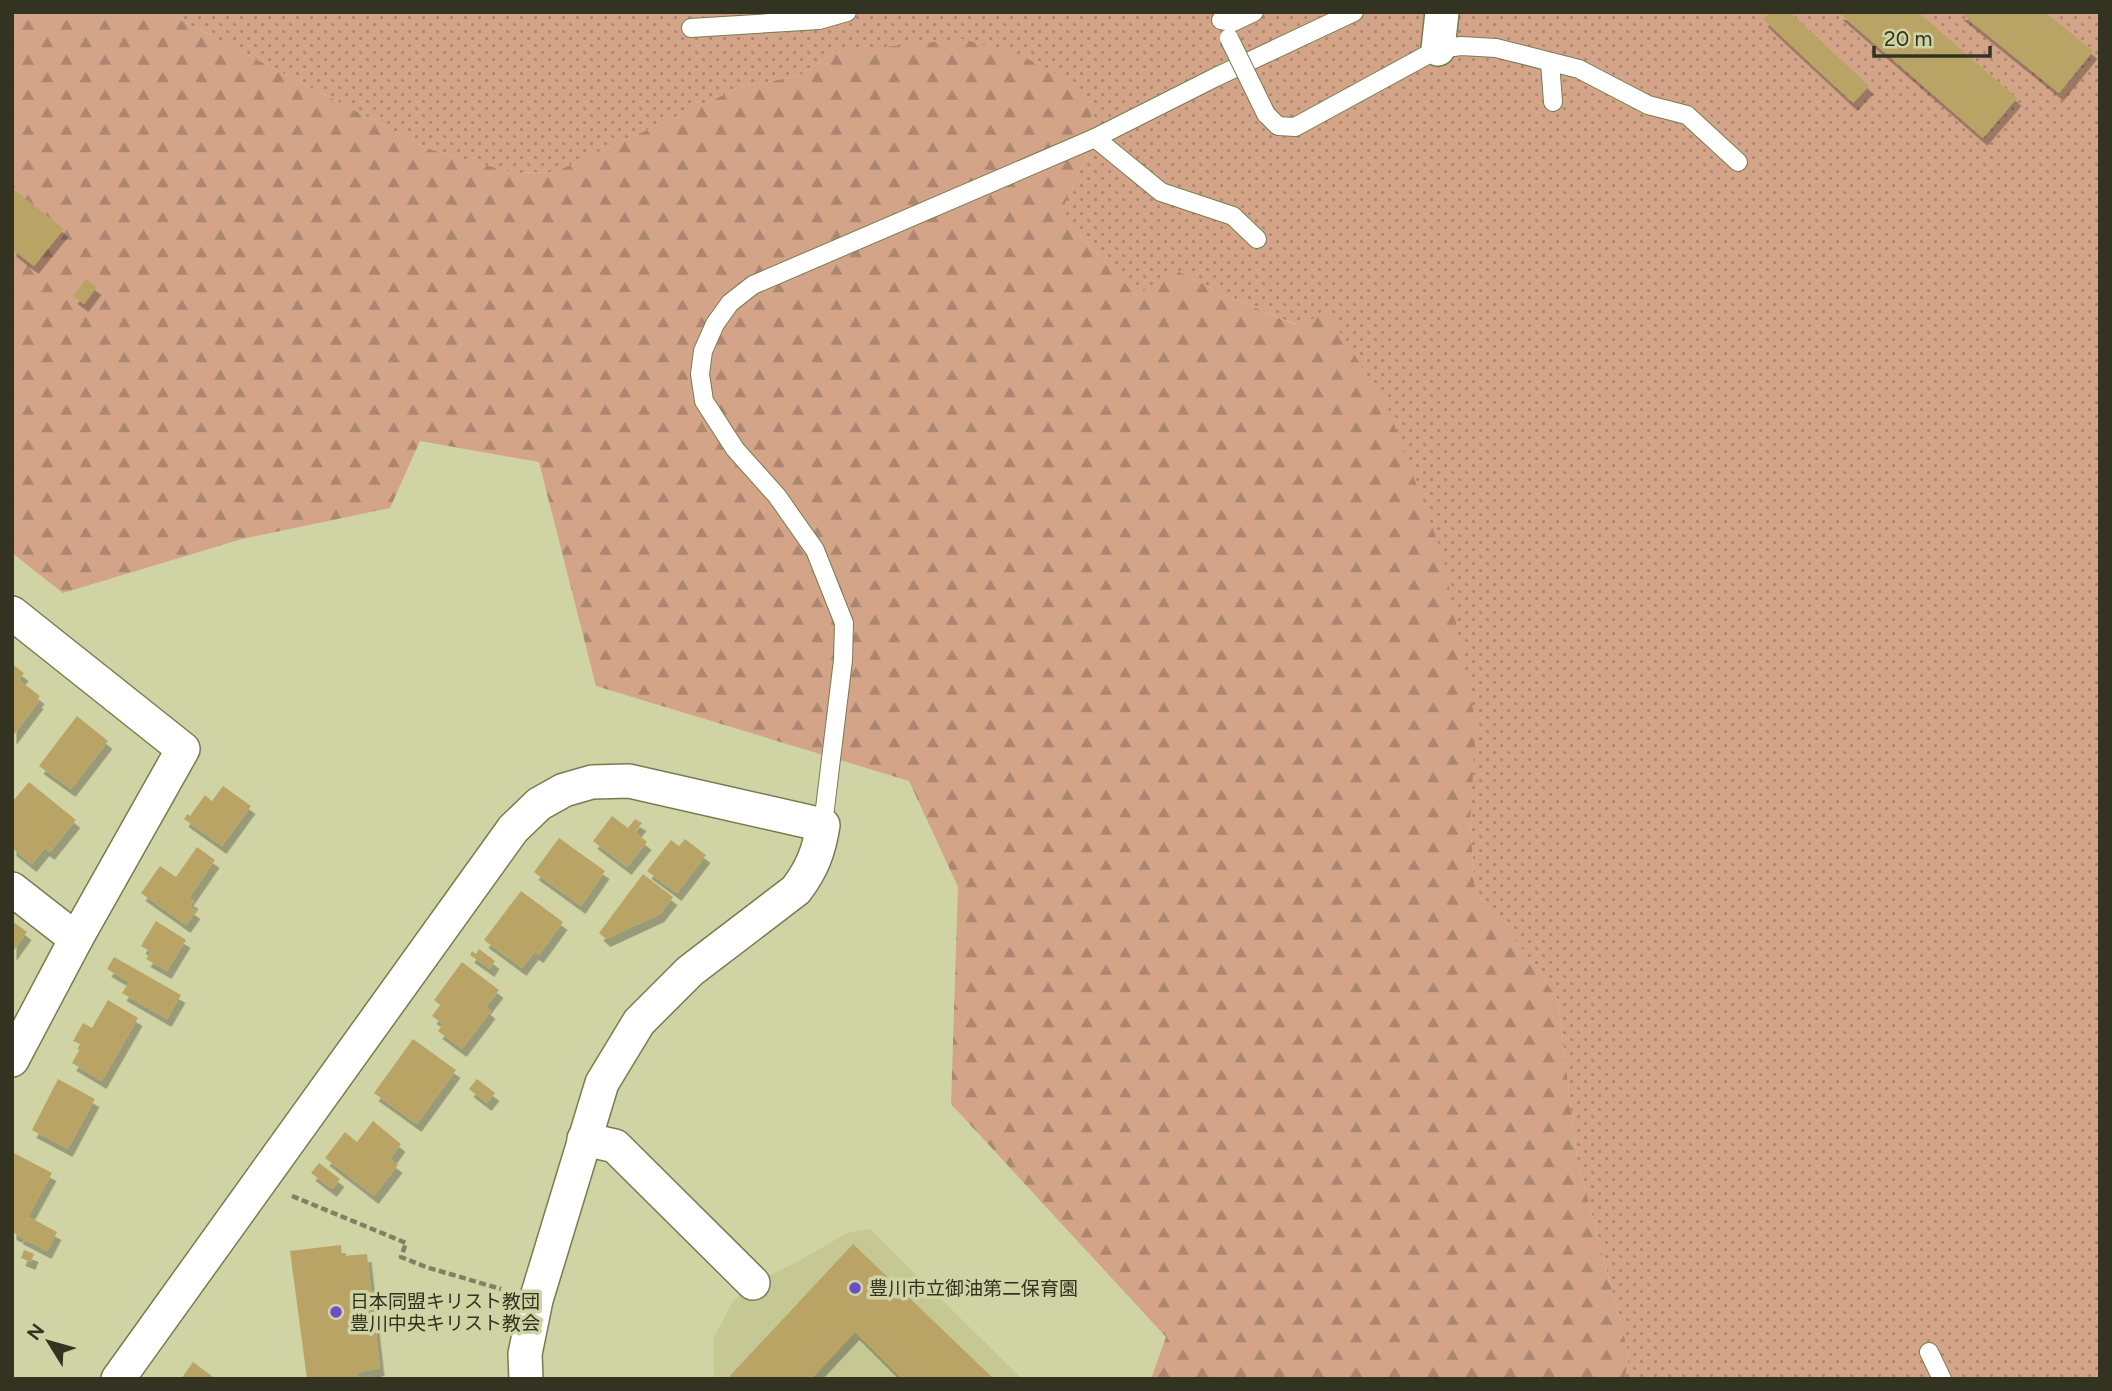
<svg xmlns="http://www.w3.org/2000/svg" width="2112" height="1391" font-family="Figtree,'Noto Sans JP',sans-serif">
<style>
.built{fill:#c5c893}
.grass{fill:url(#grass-dots)}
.forest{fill:url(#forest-firs)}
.building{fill:#b9a466;filter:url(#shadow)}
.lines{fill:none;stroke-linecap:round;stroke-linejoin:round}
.lane-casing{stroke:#797b4f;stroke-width:20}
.street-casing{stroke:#797b4f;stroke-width:36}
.path{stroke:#7f8261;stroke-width:4.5;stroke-dasharray:7 3.5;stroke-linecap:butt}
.lane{stroke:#fff;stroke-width:18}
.street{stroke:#fff;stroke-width:33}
.lane-bridge-casing{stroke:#797b4f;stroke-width:20;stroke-linecap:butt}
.lane-bridge{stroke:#fff;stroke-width:18}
.poi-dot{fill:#6d4dc6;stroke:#d0d4a4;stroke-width:2.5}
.labels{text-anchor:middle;stroke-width:7;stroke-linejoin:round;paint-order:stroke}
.poi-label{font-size:19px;fill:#323321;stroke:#d0d4a4;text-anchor:start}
</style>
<defs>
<pattern id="grass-dots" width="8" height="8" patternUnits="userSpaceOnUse" patternTransform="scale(1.75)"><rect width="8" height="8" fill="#d4a489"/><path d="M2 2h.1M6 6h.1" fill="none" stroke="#ad8670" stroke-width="1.8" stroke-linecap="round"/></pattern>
<pattern id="forest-firs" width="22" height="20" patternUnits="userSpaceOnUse" patternTransform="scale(1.75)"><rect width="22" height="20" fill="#d4a489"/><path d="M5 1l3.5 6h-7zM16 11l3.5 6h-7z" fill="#ad8670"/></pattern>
<filter id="shadow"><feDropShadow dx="4.5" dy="8" stdDeviation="0" flood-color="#0004"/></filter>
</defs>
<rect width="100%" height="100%" fill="#d0d4a4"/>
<polygon class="built" points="870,1229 1022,1379 714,1379 713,1339 732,1303 753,1283 797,1262 847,1233"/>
<polygon class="grass" points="165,12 2100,12 2100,1379 1625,1379 1629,1355 1577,1158 1558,1000 1535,965 1475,891 1470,821 1297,325 1219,292 1173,269 1138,297 1060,215 1094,138 880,48 835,52 799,76 741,87 555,172 514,173 429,149"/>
<polygon class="forest" points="12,12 165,12 429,149 514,173 555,172 741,87 799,76 835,52 963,39 1026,58 1079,86 1090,106 1094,138 1060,215 1137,296 1173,269 1219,292 1296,325 1328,313 1388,408 1443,556 1476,725 1470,821 1475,891 1535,965 1558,1000 1577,1158 1629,1355 1625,1379 1151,1379 1166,1337 951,1104 958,887 909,781 596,686 539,462 420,441 390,508 242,539 63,593 12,553"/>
<g class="building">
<polygon points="1770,12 1790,12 1869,86 1853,103 1763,19"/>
<polygon points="1838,12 1918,12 2017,98 1983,138"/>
<polygon points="1959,12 2045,12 2093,51 2059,93"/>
<polygon points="12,188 64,229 34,266 12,249"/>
<polygon points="86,279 97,287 84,304 73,296"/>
<polygon points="12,664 24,673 19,680 40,696 37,700 39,701 12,737"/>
<polygon points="77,716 108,741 71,789 39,766"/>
<polygon points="29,782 76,820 50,852 45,848 32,864 12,848 12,802"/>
<polygon points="223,786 251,806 222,846 184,819 187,814 190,816 205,795 212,801"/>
<polygon points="612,816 628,828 635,819 642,823 635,832 647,842 627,867 593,841"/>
<polygon points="559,838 605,871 581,906 534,872"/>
<polygon points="685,839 706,855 677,893 647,871 671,840 679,846"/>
<polygon points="197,847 215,860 189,898 194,901 190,907 196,911 186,925 141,893 160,866 176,877"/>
<polygon points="643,874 673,897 660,914 606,939 599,933"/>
<polygon points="521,891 563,922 539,955 534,952 522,968 484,940"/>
<polygon points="12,921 27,932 12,953"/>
<polygon points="156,921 186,940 167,971 146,959 151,952 141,946"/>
<polygon points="479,949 495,961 490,969 470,955 472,951 476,954"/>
<polygon points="114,957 181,995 167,1019 122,993 129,982 107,969"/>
<polygon points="462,962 499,990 486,1007 491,1011 462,1049 438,1031 443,1024 432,1016 440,1005 434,1000"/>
<polygon points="108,1000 138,1018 102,1081 72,1063 82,1045 73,1041 83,1023 92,1028"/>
<polygon points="413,1039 456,1070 417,1124 374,1093"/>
<polygon points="58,1079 95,1099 68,1149 32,1130"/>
<polygon points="477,1079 495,1093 487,1103 469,1089"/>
<polygon points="373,1121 401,1144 390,1159 398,1165 374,1196 325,1158 345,1132 357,1142"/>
<polygon points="12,1152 52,1173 18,1235 12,1232"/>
<polygon points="319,1163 340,1179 332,1189 311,1173"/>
<polygon points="29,1217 57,1232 47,1251 18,1236"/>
<polygon points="853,1244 994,1379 902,1379 855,1332 811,1379 727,1379"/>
<polygon points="341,1245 342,1256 367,1254 380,1368 357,1373 359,1379 307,1379 290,1251"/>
<polygon points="24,1250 34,1254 31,1262 21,1258"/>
<polygon points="193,1362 216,1379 181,1379"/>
</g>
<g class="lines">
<g class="lane-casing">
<g id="lane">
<polyline points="1221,20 1233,22 1254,12"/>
<polyline points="691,28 819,20 847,12"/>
<polyline points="1550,62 1553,102"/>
<polyline points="1266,114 1278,126 1295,127 1438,49 1461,46 1496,48 1579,69 1648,105 1687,115 1738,162"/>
<polyline points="1095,138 1161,192 1233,216 1257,239"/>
<polyline points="823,825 843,660 844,623 815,550 777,496 735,449 704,401 700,374 703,351 715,324 730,303 753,285 1095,138 1216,77 1354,12"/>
<polyline points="1929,1352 1942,1379"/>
</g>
</g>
<g class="street-casing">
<g id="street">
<polyline points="1438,49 1442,12"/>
<polyline points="12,613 183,749 76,939 12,1060"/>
<polyline points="12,889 76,939"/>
<polyline points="584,1139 615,1146 753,1283"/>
<path d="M 118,1379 L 513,829 L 539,804 L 564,790 L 592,782 L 629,781 L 823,825 C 819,851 812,869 796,890 L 690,971 L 639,1022 L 602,1083 L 536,1300 L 525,1354 L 526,1379"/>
</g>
</g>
<polyline class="path" points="292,1196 406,1243 401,1257 426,1267 501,1289"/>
<use href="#lane" class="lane"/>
<use href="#street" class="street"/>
<g class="lane-bridge-casing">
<polyline id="lane-bridge" points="1229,38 1266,114"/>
</g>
<use href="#lane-bridge" class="lane-bridge"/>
</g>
<g class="poi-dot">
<circle cx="855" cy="1288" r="7"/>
<circle cx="336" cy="1312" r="7"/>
</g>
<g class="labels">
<g class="poi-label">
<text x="869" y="1295">豊川市立御油第二保育園</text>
<text x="350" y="1308">日本同盟キリスト教団<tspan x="350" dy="22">豊川中央キリスト教会</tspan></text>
</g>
</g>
<rect width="2112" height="1391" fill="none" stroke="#323321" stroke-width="28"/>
<g transform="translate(49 1342) rotate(307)" stroke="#d0d4a4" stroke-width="5" paint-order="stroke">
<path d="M0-5L12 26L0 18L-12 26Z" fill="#323321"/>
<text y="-10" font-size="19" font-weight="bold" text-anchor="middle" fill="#323321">N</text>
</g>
<path d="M1874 46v10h116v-10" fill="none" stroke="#323321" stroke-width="3.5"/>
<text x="1884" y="46" font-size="21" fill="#323321" stroke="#d0d4a4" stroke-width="5" paint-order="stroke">20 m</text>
</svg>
